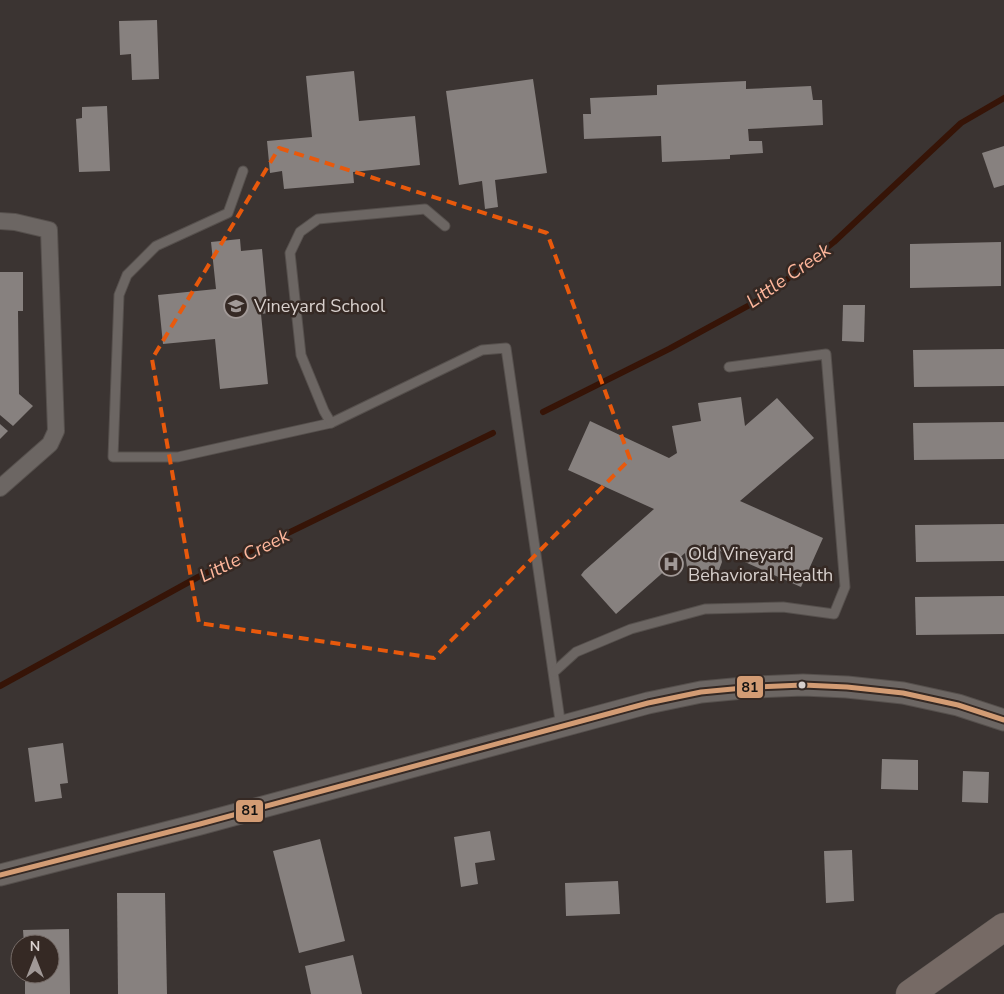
<svg xmlns="http://www.w3.org/2000/svg" width="1004" height="994" font-family="'Nunito Sans',sans-serif">
<style>
.lines{fill:none;stroke-linecap:round;stroke-linejoin:round}
.stream{stroke:#361407;stroke-width:6}
.building{fill:#87817f}
.service-casing{stroke:#56504d;stroke-width:11}
.minor-casing{stroke:#56504d;stroke-width:18}
.tertiary-casing{stroke:#56504d;stroke-width:23}
.motorway-casing{stroke:#56504d;stroke-width:29}
.service{stroke:#6c6663;stroke-width:9}
.minor{stroke:#6c6663;stroke-width:16}
.tertiary{stroke:#6c6663;stroke-width:21}
.motorway{stroke:#766a65;stroke-width:28}
.bus-1-casing{stroke:#352924;stroke-width:9}
.bus-1{stroke:#d39c74;stroke-width:5}
.marked{fill:none;stroke:#e8590c;stroke-width:4;stroke-dasharray:10 6;stroke-linejoin:round}
.bus-dot{fill:#d8d0cd;stroke:#352924;stroke-width:2}
.labels{text-anchor:middle;stroke-width:5;stroke-linejoin:round;paint-order:stroke}
.poi-label{font-size:18px;fill:#d8d0cd;stroke:#352924;text-anchor:start}
.water-label{font-size:19px;font-style:italic;fill:#feb69b;stroke:#352924}
.line-badge{stroke:#352924;stroke-width:2}
.pale-badge-label{font-size:14px;text-anchor:middle;font-weight:bold;fill:#111}
</style>
<rect width="100%" height="100%" fill="#3b3432"/>
<g class="lines">
<g class="stream">
<polyline points="543,412 669,349 766,296 834,242 961,123 1004,98"/>
<polyline points="0,686 198,577 493,433"/>
</g>
</g>
<g class="building">
<polygon points="157,20 159,79 132,80 131,54 120,55 119,21"/>
<polygon points="354,71 359,121 415,116 420,165 353,172 354,183 284,189 282,171 270,173 267,141 312,137 306,76"/>
<polygon points="533,79 547,173 495,180 498,207 485,209 482,181 459,185 446,91"/>
<polygon points="746,81 746,89 811,86 813,100 822,100 823,125 748,129 749,141 762,141 763,153 730,155 730,159 662,162 661,136 584,139 583,114 591,114 590,98 657,95 657,85"/>
<polygon points="107,106 110,171 79,172 76,119 82,118 82,107"/>
<polygon points="1004,146 1004,185 994,188 982,153"/>
<polygon points="240,239 241,251 262,249 268,313 261,314 268,384 220,389 215,339 163,344 158,295 216,289 211,242"/>
<polygon points="1001,242 1001,286 910,288 910,244"/>
<polygon points="0,272 23,272 23,311 18,311 19,394 33,406 13,426 0,415"/>
<polygon points="843,305 865,305 864,342 842,341"/>
<polygon points="1004,349 1004,386 914,387 913,350"/>
<polygon points="741,397 745,426 777,398 814,438 740,501 823,538 801,587 720,551 722,562 719,570 688,574 685,553 616,614 581,575 584,571 654,509 568,470 590,421 669,458 677,453 672,426 701,421 698,403"/>
<polygon points="1004,422 1004,459 914,460 913,423"/>
<polygon points="0,424 8,431 0,439"/>
<polygon points="1004,524 1004,561 916,562 915,525"/>
<polygon points="1004,596 1004,634 916,635 915,597"/>
<polygon points="63,743 68,783 60,784 62,798 35,802 28,748"/>
<polygon points="882,759 918,760 918,790 881,789"/>
<polygon points="963,771 989,772 988,803 962,802"/>
<polygon points="490,831 495,860 475,863 478,884 461,887 454,837"/>
<polygon points="320,839 345,941 299,953 273,851"/>
<polygon points="852,850 854,901 826,903 824,851"/>
<polygon points="618,881 620,914 566,916 565,883"/>
<polygon points="117,893 165,893 167,994 118,994"/>
<polygon points="69,929 70,994 25,994 25,974 50,974 50,944 24,944 23,930"/>
<polygon points="353,955 362,994 311,994 305,966"/>
</g>
<g class="lines">
<g class="service-casing">
<g id="service">
<polyline points="243,171 228,213 156,246 127,275 119,295 113,457 178,457 331,423 482,350 506,348 561,727"/>
<polyline points="331,423 324,411 301,355 290,253 300,232 318,219 425,209 445,226"/>
<polyline points="554,672 576,652 631,629 705,609 783,607 834,614 845,587 826,354 729,367"/>
</g>
</g>
<g class="minor-casing">
<polyline id="minor" points="0,221 15,222 49,230 56,431 50,444 0,488"/>
</g>
<g class="tertiary-casing">
<polyline id="tertiary" points="0,875 200,824 648,703 701,692 754,687 803,685 847,687 903,693 958,705 1004,720"/>
</g>
<g class="motorway-casing">
<polyline id="motorway" points="910,994 1004,927"/>
</g>
<use href="#service" class="service"/>
<use href="#minor" class="minor"/>
<use href="#tertiary" class="tertiary"/>
<use href="#motorway" class="motorway"/>
<g class="bus-1-casing">
<polyline id="bus-1" points="0,875 200,824 648,703 701,692 754,687 803,685 847,687 903,693 958,705 1004,720"/>
</g>
<use href="#bus-1" class="bus-1"/>
</g>
<path class="marked" d="M 279,148 L 547,233 L 630,459 L 434,658 L 199,623 L 152,359 Z"/>
<defs>
<g id="school-ring" transform="scale(1.25)"><circle r="9.5" fill="#352924" stroke="#a19997" stroke-width="1.5"/><path d="M0-5L7-2L0 1L-7-2ZM-4 1L0 2.5L4 1V4Q0 6-4 4Z" fill="#a19997"/></g>
<g id="hospital-ring" transform="scale(1.25)"><circle r="9.5" fill="#352924" stroke="#a19997" stroke-width="1.5"/><path d="M-5-5h3v3.5h4V-5h3V5h-3V1.5h-4V5h-3Z" fill="#a19997"/></g>
</defs>
<g fill-rule="evenodd">
<use href="#school-ring" x="236" y="306"/>
<use href="#hospital-ring" x="671" y="564"/>
</g>
<circle class="bus-dot" cx="802" cy="685" r="4.5"/>
<g class="labels">
<g class="poi-label">
<text x="254" y="312">Vineyard School</text>
<text x="688" y="560">Old Vineyard<tspan x="688" dy="21">Behavioral Health</tspan></text>
</g>
<g class="water-label">
<text transform="translate(788 275) rotate(-35)" y="7">Little Creek</text>
<text transform="translate(244 555) rotate(-26)" y="7">Little Creek</text>
</g>
</g>
<g class="line-badge">
<rect x="736" y="675" width="28" height="24" rx="5" fill="#d39c74"/>
<rect x="235" y="799" width="29" height="24" rx="5" fill="#d39c74"/>
</g>
<g class="pale-badge-label">
<text x="750" y="692">81</text>
<text x="250" y="815">81</text>
</g>
<g transform="translate(35 959)"><circle r="24" fill="#352924" stroke="#766c68"/>
<path d="M0-4L9 19L0 12L-9 19Z" fill="#a19997"/>
<text y="-8" font-size="14" font-weight="bold" text-anchor="middle" fill="#d8d0cd">N</text>
</g>
</svg>
